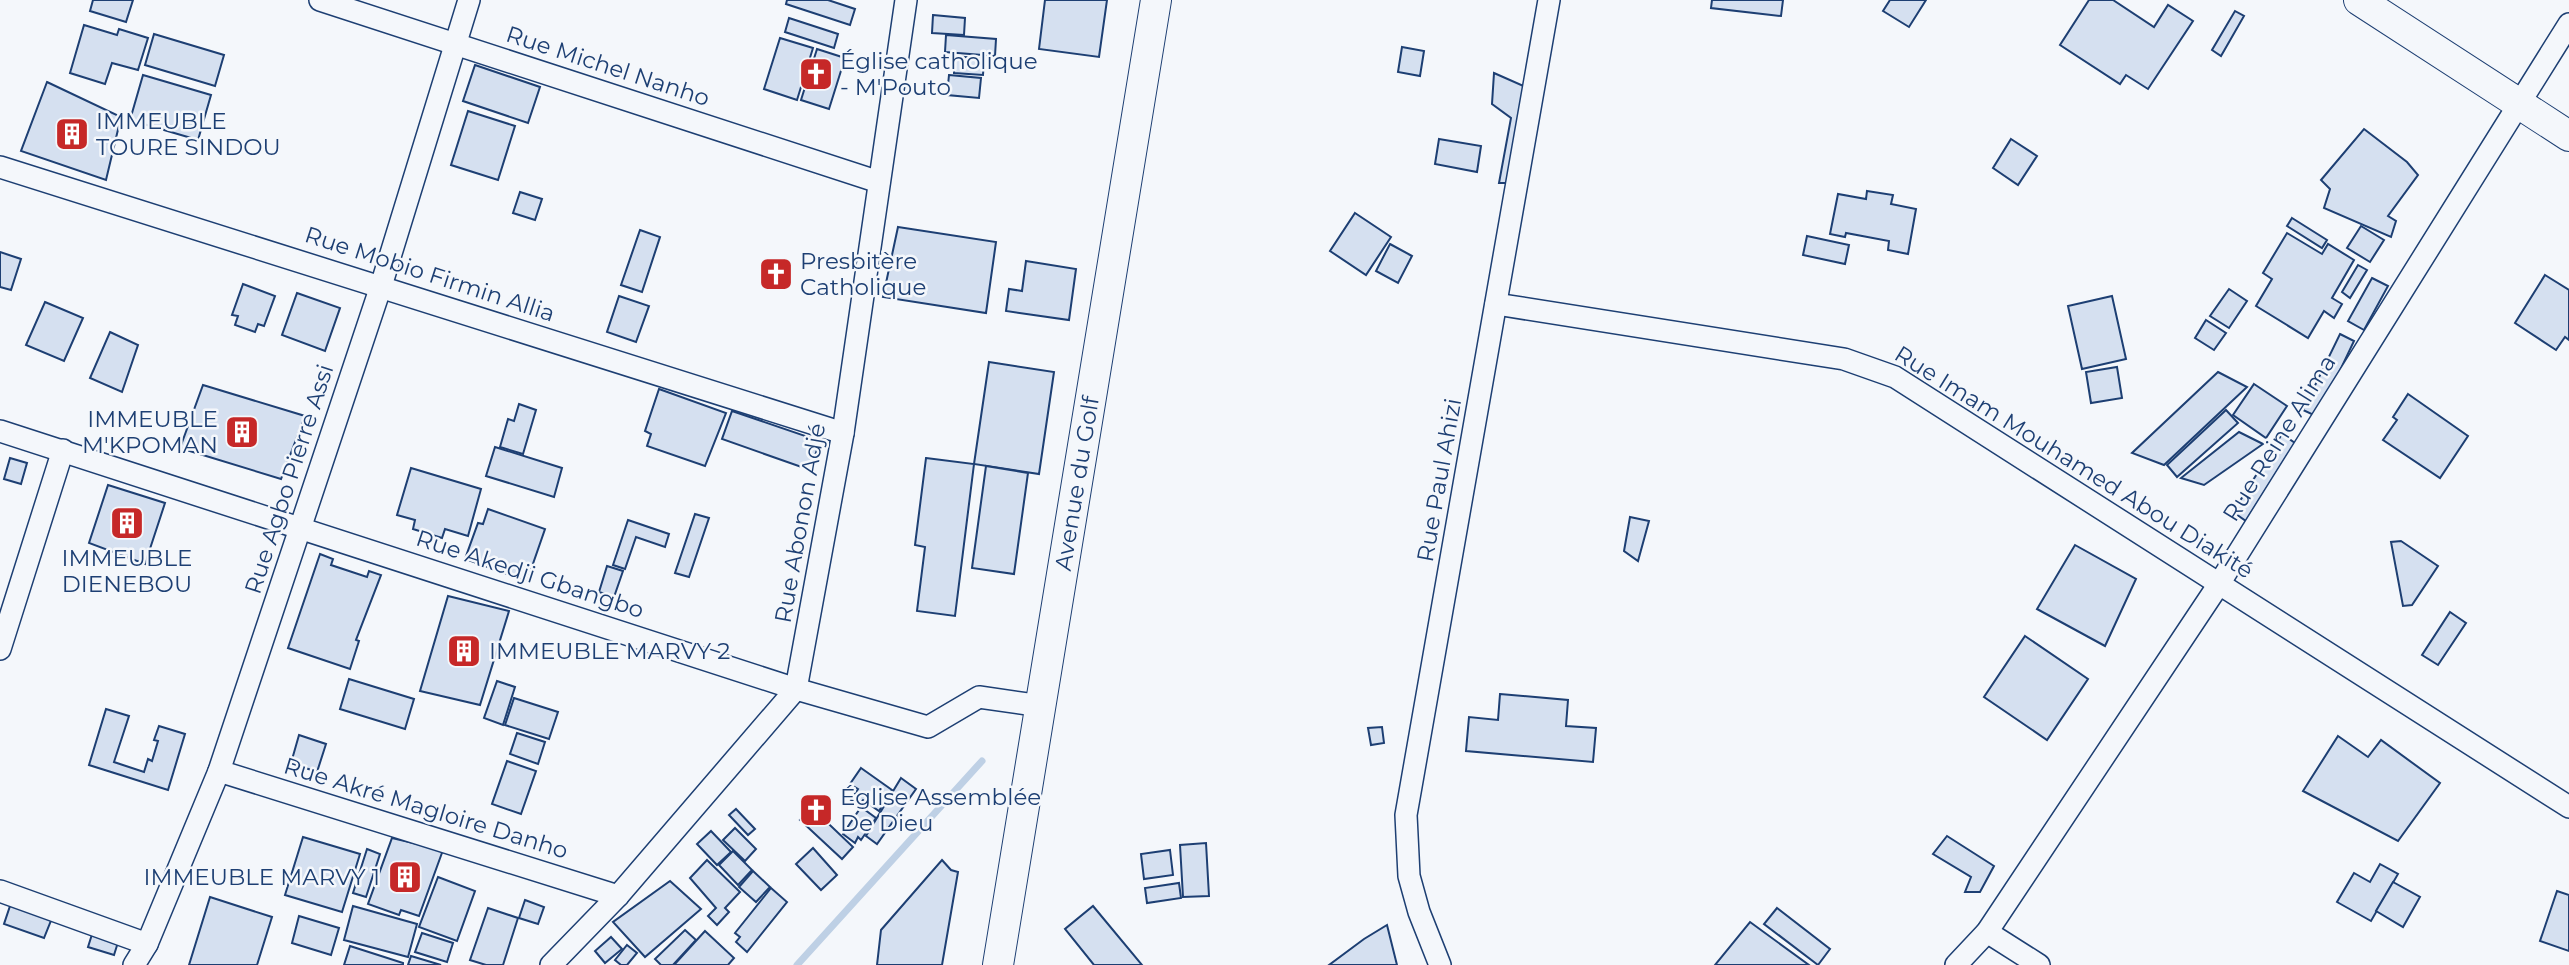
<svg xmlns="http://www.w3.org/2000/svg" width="2569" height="965" font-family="Montserrat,sans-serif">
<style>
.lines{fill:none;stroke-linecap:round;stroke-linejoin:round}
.stream{stroke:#bed0e5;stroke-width:7}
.building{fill:#d5e0f0;stroke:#1d3f73;stroke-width:2}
.minor-casing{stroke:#1d3f73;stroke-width:24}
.secondary-casing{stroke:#1d3f73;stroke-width:32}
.minor{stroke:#f4f7fb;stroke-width:21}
.secondary{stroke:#f4f7fb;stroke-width:30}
.labels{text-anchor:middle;stroke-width:5;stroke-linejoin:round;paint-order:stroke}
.poi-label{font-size:23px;fill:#1d3f73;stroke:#f4f7fb;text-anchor:start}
.street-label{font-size:23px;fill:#1d3f73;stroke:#f4f7fb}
</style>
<rect width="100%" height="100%" fill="#f4f7fb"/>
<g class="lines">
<polyline class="stream" points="797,965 982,761"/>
</g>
<g class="building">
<polygon points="93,0 133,0 126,22 90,11"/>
<polygon points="787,0 828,0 855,9 850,25 786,4"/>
<polygon points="1045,0 1107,0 1099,57 1039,49"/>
<polygon points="1712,0 1783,0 1781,16 1711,8"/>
<polygon points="1890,0 1926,0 1909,27 1883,11"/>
<polygon points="2089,0 2113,0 2154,27 2168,5 2193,21 2148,89 2126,75 2120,84 2060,45"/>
<polygon points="2235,11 2244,16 2221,56 2212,50"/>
<polygon points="933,15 965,18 964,35 932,33"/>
<polygon points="789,18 838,34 834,48 785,32"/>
<polygon points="84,25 117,35 119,29 148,38 138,70 112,63 105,84 70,73"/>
<polygon points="154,34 224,55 215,86 145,65"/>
<polygon points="946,35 996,39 995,56 945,52"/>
<polygon points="780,38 813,48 797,100 764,89"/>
<polygon points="1402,47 1424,51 1420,76 1398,72"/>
<polygon points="817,49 845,58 829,109 801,100"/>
<polygon points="955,56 984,59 983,75 954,73"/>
<polygon points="475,65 540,87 528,123 463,101"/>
<polygon points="1494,73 1528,88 1509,183 1499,183 1511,118 1492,104"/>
<polygon points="143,75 211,95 198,140 130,120"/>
<polygon points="949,75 981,78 979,98 947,95"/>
<polygon points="47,82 121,117 106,180 21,151"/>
<polygon points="468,111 515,126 498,180 451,165"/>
<polygon points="2364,129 2407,162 2418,175 2388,216 2396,221 2391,237 2324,208 2330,189 2321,180"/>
<polygon points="1439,139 1481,146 1477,172 1435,164"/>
<polygon points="2011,139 2037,156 2018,185 1993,168"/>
<polygon points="1867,191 1893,195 1891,204 1916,209 1908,254 1888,250 1889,241 1846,233 1845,237 1830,234 1838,194 1866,199"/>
<polygon points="520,192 542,199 535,220 513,213"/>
<polygon points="1355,213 1391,237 1366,275 1330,251"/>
<polygon points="2292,218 2327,240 2322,248 2287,226"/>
<polygon points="2361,226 2384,240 2370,262 2347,248"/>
<polygon points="898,227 996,242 986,313 883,297"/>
<polygon points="640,230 660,237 642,292 621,285"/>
<polygon points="2287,233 2322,254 2328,244 2354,260 2332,298 2342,304 2334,318 2324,311 2308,338 2256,306 2272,279 2263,273"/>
<polygon points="1807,236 1849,245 1845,264 1803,255"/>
<polygon points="1390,244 1412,256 1398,283 1376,271"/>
<polygon points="0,252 21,259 11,290 0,287"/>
<polygon points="1026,261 1076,269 1069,320 1006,311 1009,289 1022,291"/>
<polygon points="2358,265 2367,270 2350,298 2342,292"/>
<polygon points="2545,275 2569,290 2569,340 2565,337 2556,350 2515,323"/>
<polygon points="2372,278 2388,286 2364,330 2348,321"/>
<polygon points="243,284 275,296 264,326 258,324 255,332 235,325 238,316 232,315"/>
<polygon points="2229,289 2247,301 2229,328 2210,316"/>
<polygon points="297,293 340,308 325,351 282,335"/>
<polygon points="619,296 649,306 636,342 607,332"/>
<polygon points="2112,296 2126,359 2082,369 2068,306"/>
<polygon points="45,302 83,318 64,361 26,345"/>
<polygon points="2206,320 2226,333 2214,350 2195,338"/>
<polygon points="110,332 138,345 122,392 90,378"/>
<polygon points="2340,334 2354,341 2318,417 2303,410"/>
<polygon points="989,362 1054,372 1039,474 974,464"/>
<polygon points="2117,367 2122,398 2091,403 2086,372"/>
<polygon points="2218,372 2247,387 2164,465 2132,453"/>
<polygon points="2254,384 2287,406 2266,438 2233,415"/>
<polygon points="203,385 305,416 281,479 180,448"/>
<polygon points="659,389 726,413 705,466 647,446 651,434 645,431"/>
<polygon points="2408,394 2468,436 2440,478 2383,440 2397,420 2393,417"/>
<polygon points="519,404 536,410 523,454 500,447 508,419 514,421"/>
<polygon points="2226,410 2238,423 2177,477 2167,465"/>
<polygon points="732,411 820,441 810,470 722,439"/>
<polygon points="2239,432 2263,444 2204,485 2181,478"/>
<polygon points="2282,434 2295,443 2246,521 2233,512"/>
<polygon points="495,447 562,468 554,497 486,476"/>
<polygon points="10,458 27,463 21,484 4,479"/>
<polygon points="926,458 974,464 955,616 917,611 925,547 915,545"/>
<polygon points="986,466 1028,473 1014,574 972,568"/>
<polygon points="411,468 481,489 468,536 445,529 442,538 413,529 415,520 397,515"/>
<polygon points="108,485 165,503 145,564 89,543"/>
<polygon points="488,509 545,529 527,581 465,559 478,523 483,524"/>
<polygon points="695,514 709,518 689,577 675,573"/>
<polygon points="1630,517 1649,521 1638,561 1624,551"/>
<polygon points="628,520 669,534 665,547 636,537 625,569 613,565"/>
<polygon points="2401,541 2438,566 2412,605 2403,606 2391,542"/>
<polygon points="2075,545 2136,579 2105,646 2037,609"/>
<polygon points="320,554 333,559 331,565 367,577 369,571 381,575 356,640 359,641 350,669 288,648"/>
<polygon points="607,566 623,571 614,597 599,592"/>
<polygon points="448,596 509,611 480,705 420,691"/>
<polygon points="2450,612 2466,623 2438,665 2422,655"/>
<polygon points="2025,636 2088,679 2047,740 1984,697"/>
<polygon points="349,679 414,699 405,729 340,709"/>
<polygon points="497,681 515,687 503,725 484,718"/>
<polygon points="1500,694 1568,700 1566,726 1596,728 1593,762 1466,751 1469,717 1498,720"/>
<polygon points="514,698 558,712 549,739 505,725"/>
<polygon points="106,709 129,716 114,762 144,772 148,759 152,761 158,741 154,740 159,726 185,734 168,790 89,765"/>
<polygon points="1382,727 1384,743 1371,745 1368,728"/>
<polygon points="517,733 545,742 538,764 510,754"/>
<polygon points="299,735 326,744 317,772 291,763"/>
<polygon points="2338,736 2368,757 2381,740 2440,783 2398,841 2303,791"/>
<polygon points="507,761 536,771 521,814 492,804"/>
<polygon points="861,768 892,790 879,811 863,800 859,805 851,800 858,789 850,784"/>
<polygon points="901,778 916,789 877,844 866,836"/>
<polygon points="861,807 876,818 861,840 858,837 855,843 843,834"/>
<polygon points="812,808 853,847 842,859 800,820"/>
<polygon points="736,809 755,829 748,835 729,815"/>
<polygon points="735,828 756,849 745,861 723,840"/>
<polygon points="711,831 731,852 717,865 697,844"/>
<polygon points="1947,836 1994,866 1980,892 1965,892 1971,877 1933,854"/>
<polygon points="303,837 360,854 342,912 285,895"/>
<polygon points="392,838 443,850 419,916 401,910 399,915 368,904"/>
<polygon points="1206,843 1209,896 1183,897 1180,845"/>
<polygon points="813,848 837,875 821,890 796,864"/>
<polygon points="367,849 380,854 366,897 353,893"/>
<polygon points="1170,850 1173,875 1144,879 1141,854"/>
<polygon points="733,851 752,870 738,885 719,865"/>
<polygon points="707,860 740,892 725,908 729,912 717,925 708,916 716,908 690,878"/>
<polygon points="942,860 951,870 958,872 942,965 877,965 881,930"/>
<polygon points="2380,864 2398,874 2371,921 2337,902 2354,873 2370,882"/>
<polygon points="753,871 770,887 756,902 739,887"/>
<polygon points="438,877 475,891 457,941 419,927"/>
<polygon points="670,881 701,909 645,957 613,922"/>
<polygon points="2393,882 2420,897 2403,927 2376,911"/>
<polygon points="1179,883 1181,898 1147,903 1145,888"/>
<polygon points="771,888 787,902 747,952 736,942 740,937 735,933"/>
<polygon points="2557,891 2569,895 2569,951 2540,941"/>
<polygon points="210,897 272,917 257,965 189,965"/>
<polygon points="525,900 544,907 538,924 519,918"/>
<polygon points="11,903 52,918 44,938 4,924"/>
<polygon points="353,906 417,924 408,957 344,940"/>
<polygon points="1093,906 1142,965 1094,965 1065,929"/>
<polygon points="488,908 518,918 503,965 486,965 470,960"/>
<polygon points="1777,908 1830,949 1818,965 1764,924"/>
<polygon points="299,916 339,928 331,955 292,943"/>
<polygon points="1750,922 1809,965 1715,965"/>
<polygon points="1387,925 1397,965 1329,965 1364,939"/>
<polygon points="94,928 120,936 114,955 88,947"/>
<polygon points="685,930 696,940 673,965 661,965 655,959"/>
<polygon points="705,931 734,958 728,965 674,965"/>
<polygon points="422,933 453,943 447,962 415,952"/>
<polygon points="611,937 622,949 605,963 595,951"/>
<polygon points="627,945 637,953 627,965 621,965 615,960"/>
<polygon points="350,946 403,963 403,965 344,965"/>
<polygon points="411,956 441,965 408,965"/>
</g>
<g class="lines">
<g class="minor-casing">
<g id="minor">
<polyline points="320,0 879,182"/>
<polyline points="0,167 843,433"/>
<polyline points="1496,304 1844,359 1895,377 2569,807"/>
<polyline points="0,431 796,689 928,727 979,697 1042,706"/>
<polyline points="0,649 63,450"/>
<polyline points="219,771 618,896"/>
<polyline points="0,891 147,944"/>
<polyline points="1987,932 2039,965"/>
<polyline points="134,965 147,944 219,771 381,286 469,0"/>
<polyline points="551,965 618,896 796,689 843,433 906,0"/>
<polyline points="1440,965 1419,912 1409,876 1406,815 1549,0"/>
<polyline points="1956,965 1987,932 2219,584 2569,24"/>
</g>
</g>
<g class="secondary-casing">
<g id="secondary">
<polyline points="2359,0 2569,136"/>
<path id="s1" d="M 998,965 L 1156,0"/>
</g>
</g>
<use href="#minor" class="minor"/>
<use href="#secondary" class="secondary"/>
</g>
<defs>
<g id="church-square" transform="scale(1.75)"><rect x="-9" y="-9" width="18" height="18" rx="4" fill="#c62828" stroke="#f4f7fb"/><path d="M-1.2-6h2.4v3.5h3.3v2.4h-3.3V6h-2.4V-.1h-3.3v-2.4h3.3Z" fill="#fff"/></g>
<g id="building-square" transform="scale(1.75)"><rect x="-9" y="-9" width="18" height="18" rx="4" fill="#c62828" stroke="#f4f7fb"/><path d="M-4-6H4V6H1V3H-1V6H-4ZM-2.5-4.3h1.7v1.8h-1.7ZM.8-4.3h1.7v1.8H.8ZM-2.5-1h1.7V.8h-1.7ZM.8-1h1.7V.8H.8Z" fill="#fff"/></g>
</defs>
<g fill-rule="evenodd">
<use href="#church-square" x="816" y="74"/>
<use href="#building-square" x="72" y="134"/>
<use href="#church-square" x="776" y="274"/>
<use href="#building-square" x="242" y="432"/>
<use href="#building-square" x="127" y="523"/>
<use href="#building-square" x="464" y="651"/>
<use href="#church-square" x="816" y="810"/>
<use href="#building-square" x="405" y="877"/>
</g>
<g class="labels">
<g class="poi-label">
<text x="840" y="69">Église catholique<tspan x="840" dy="26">- M'Pouto</tspan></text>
<text x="96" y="129">IMMEUBLE<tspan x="96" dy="26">TOURE SINDOU</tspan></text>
<text x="800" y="269">Presbitère<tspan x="800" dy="26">Catholique</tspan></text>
<text x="218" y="427" text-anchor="end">IMMEUBLE<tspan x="218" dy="26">M'KPOMAN</tspan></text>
<text x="127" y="566" text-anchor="middle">IMMEUBLE<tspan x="127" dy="26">DIENEBOU</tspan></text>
<text x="489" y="659">IMMEUBLE MARVY 2</text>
<text x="840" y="805">Église Assemblée<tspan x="840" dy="26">De Dieu</tspan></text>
<text x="380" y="885" text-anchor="end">IMMEUBLE MARVY 1</text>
</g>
<g class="street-label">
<text transform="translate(608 66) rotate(18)" y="8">Rue Michel Nanho</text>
<text transform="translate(430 274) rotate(18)" y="8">Rue Mobio Firmin Allia</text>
<text transform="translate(2279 438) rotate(-58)" y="8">Rue Reine Alima</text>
<text transform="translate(2074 462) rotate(32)" y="8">Rue Imam Mouhamed Abou Diakité</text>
<text transform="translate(289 479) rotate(-72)" y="8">Rue Agbo Pierre Assi</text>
<text transform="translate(1439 480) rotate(-80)" y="8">Rue Paul Ahizi</text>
<text dy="8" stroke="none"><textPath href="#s1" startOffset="488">Avenue du Golf</textPath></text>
<text transform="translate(800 523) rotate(-80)" y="8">Rue Abonon Adjé</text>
<text transform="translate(530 574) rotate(18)" y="8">Rue Akedji Gbangbo</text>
<text transform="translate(426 808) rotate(17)" y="8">Rue Akré Magloire Danho</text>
</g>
</g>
</svg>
